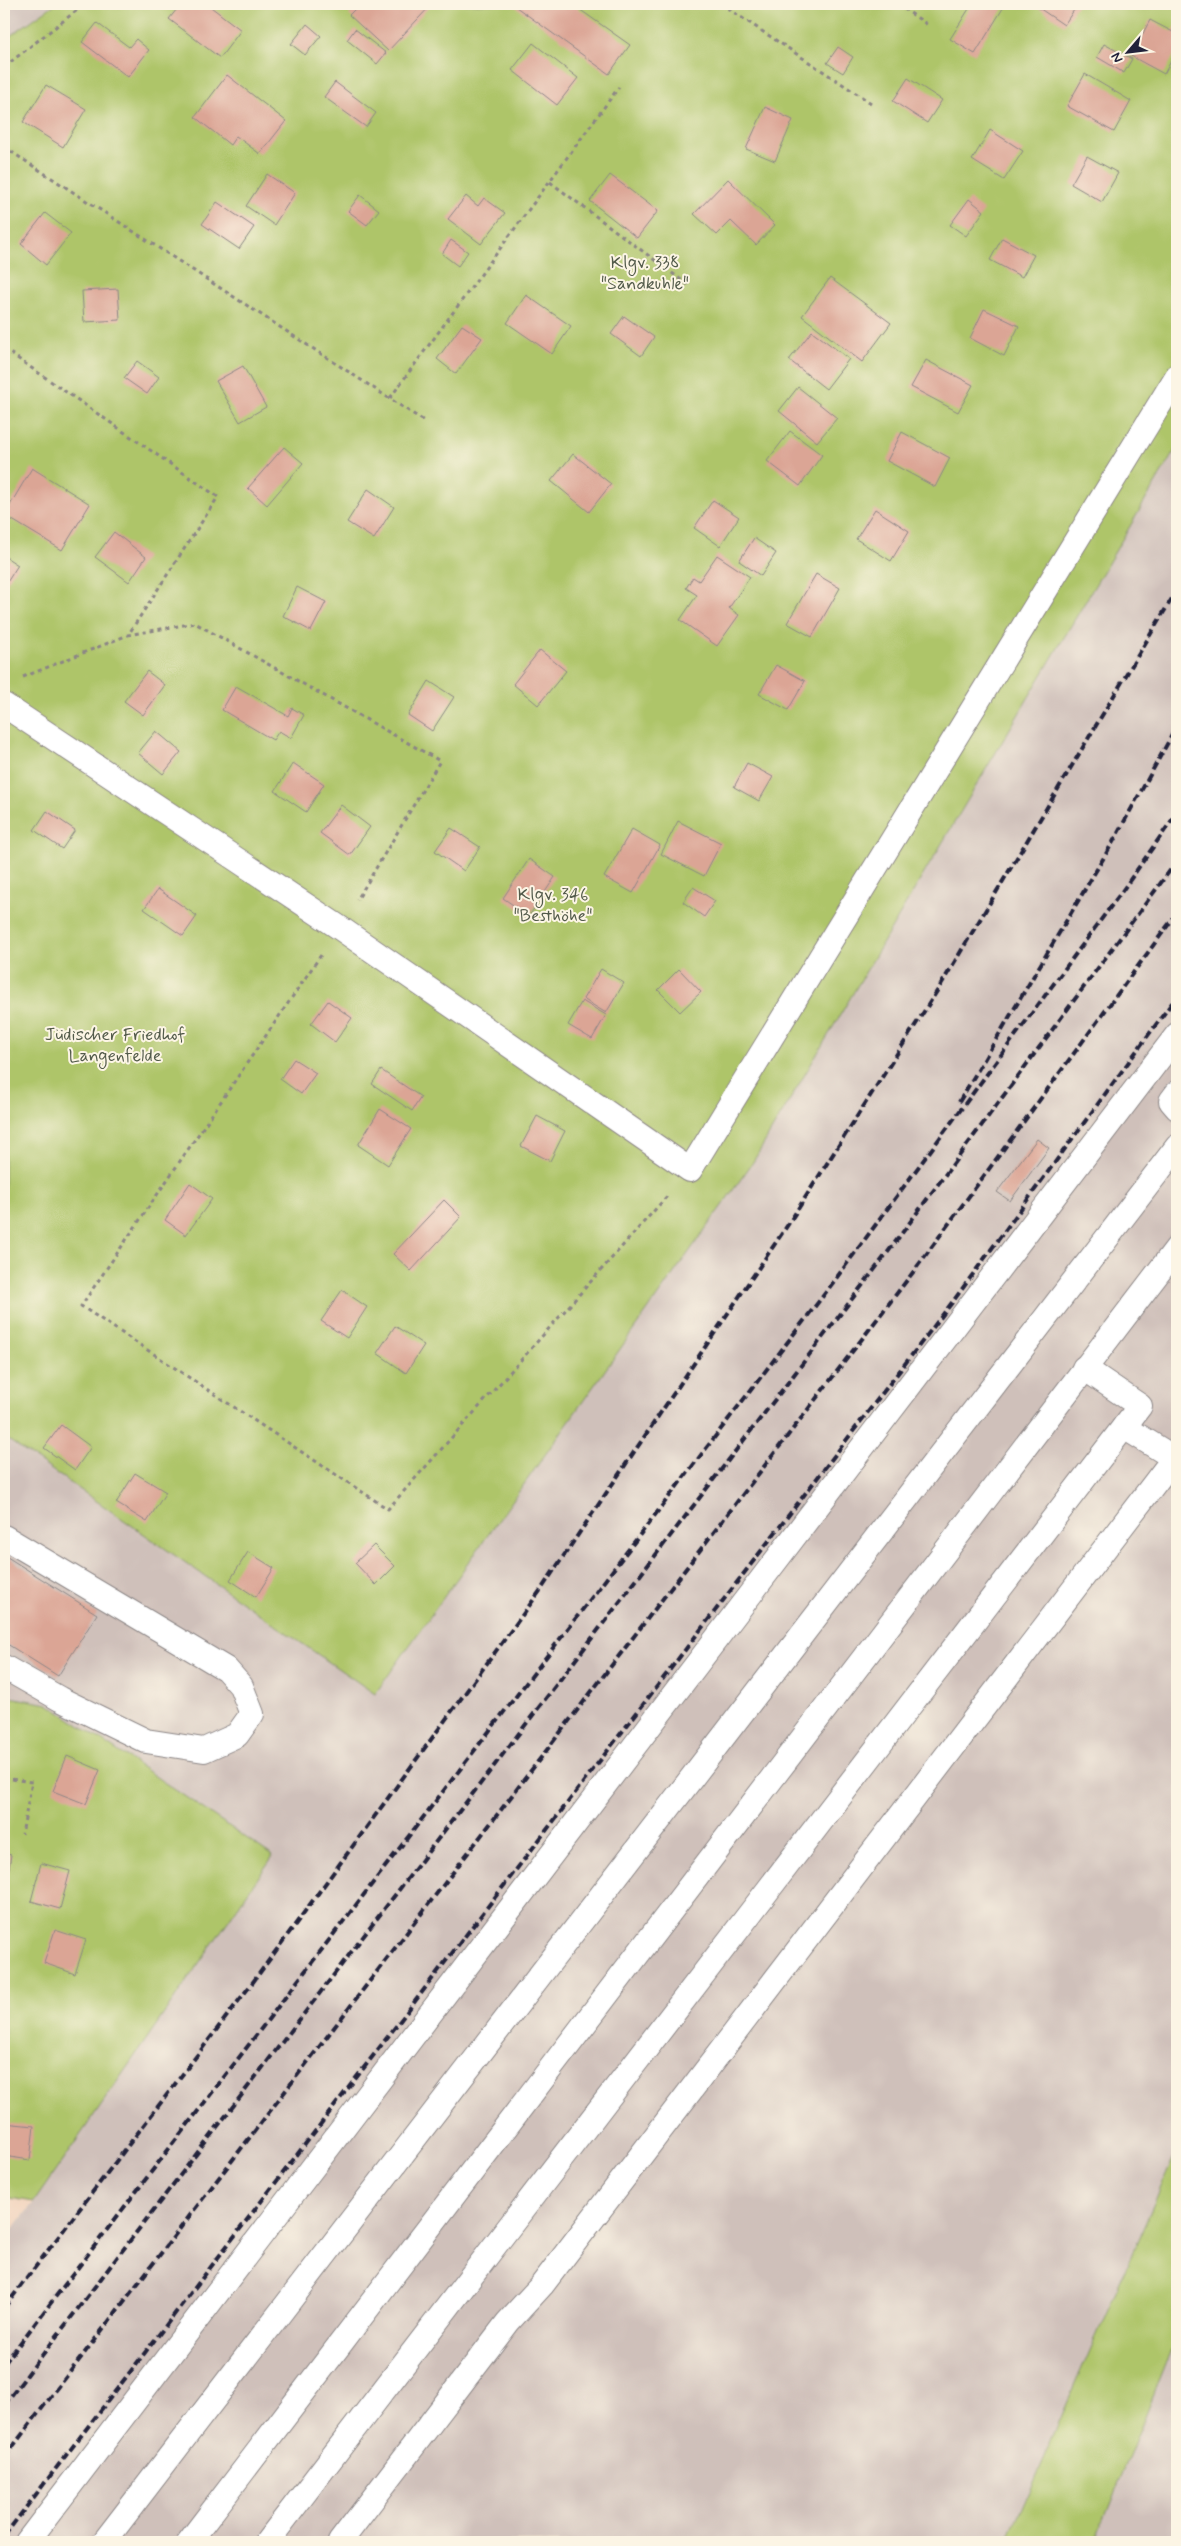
<svg xmlns="http://www.w3.org/2000/svg" width="1181" height="2546" font-family="Mynerve,sans-serif">
<style>
.built{fill:#f2d4be}
.industrial{fill:#cfc0ba}
.green{fill:#aec569;stroke:#687452}
.building{fill:#dba595}
.lines{fill:none;stroke-linecap:round;stroke-linejoin:round}
.lane-casing{stroke:#8c8686;stroke-width:26}
.path{stroke:#8c8686;stroke-width:3;stroke-dasharray:4 4;stroke-linecap:butt}
.lane{stroke:#fff;stroke-width:24}
.tram{stroke:#22223b;stroke-width:1}
.rail{stroke:#22223b;stroke-width:4;stroke-dasharray:8 4;stroke-linecap:butt}
.labels{text-anchor:middle;stroke-width:4;stroke-linejoin:round;paint-order:stroke}
.park-label{font-size:18px;fill:#535b4b;stroke:#fcf5e5}
</style>
<rect width="100%" height="100%" fill="#fcf5e5"/>
<filter id="ink" filterUnits="userSpaceOnUse"><feTurbulence type="fractalNoise" baseFrequency=".02" numOctaves="2"/><feDisplacementMap in="SourceGraphic" scale="10" xChannelSelector="R" yChannelSelector="G"/><feConvolveMatrix kernelMatrix="1 2 1 2 8 2 1 2 1" color-interpolation-filters="sRGB"/></filter>
<filter id="wash" filterUnits="userSpaceOnUse"><feTurbulence type="fractalNoise" baseFrequency=".0096" numOctaves="4" result="noise"/><feDisplacementMap in="SourceGraphic" scale="20" xChannelSelector="R" yChannelSelector="G"/><feGaussianBlur stdDeviation="1.12" result="paint"/><feColorMatrix in="noise" values="0 0 0 0 0 0 0 0 0 0 0 0 0 0 0 0 0 1.4 0 .05"/><feComposite in="paint" operator="in"/></filter>
<g filter="url(#wash)">
<rect width="100%" height="100%" fill="#f5e9d0"/>
<polygon class="built" points="4,2197 34,2202 4,2241"/>
<g class="industrial">
<polygon points="4,4 54,4 4,40"/>
<polygon points="1177,447 1177,2150 1007,2542 4,2542 4,2241 34,2202 48,1704 4,1696 4,1437 376,1693 753,1162"/>
<polygon points="1177,2337 1177,2542 1095,2542"/>
</g>
<g class="green">
<polygon points="55,4 1177,4 1177,447 753,1162 375,1694 4,1437 4,40"/>
<polygon points="4,1696 48,1704 273,1856 34,2202 4,2197"/>
<polygon points="1177,2150 1177,2337 1095,2542 1007,2542"/>
</g>
<g id="blocks">
<g class="building">
<polygon points="181,4 207,4 241,30 220,58 169,19"/>
<polygon points="360,4 432,4 388,51 349,15"/>
<polygon points="512,4 572,4 630,45 609,74"/>
<polygon points="972,4 1005,5 975,54 950,39"/>
<polygon points="1033,4 1078,4 1064,25"/>
<polygon points="1150,20 1173,32 1177,23 1177,50 1164,74 1131,56"/>
<polygon points="97,23 129,47 136,39 149,50 128,77 82,42"/>
<polygon points="307,24 321,36 305,55 291,44"/>
<polygon points="355,29 386,53 377,64 347,40"/>
<polygon points="533,43 578,78 557,105 512,70"/>
<polygon points="1104,44 1132,59 1124,73 1097,57"/>
<polygon points="838,47 853,57 843,73 827,63"/>
<polygon points="1085,74 1131,101 1114,132 1067,106"/>
<polygon points="227,75 286,121 260,154 236,136 230,145 195,117"/>
<polygon points="908,78 942,100 927,123 893,101"/>
<polygon points="335,82 376,113 366,127 324,97"/>
<polygon points="46,85 86,109 63,147 23,122"/>
<polygon points="765,107 793,120 775,161 746,149"/>
<polygon points="990,130 1023,151 1004,180 972,160"/>
<polygon points="1087,156 1118,173 1102,202 1071,184"/>
<polygon points="267,174 295,193 274,225 246,206"/>
<polygon points="610,175 658,211 637,238 590,201"/>
<polygon points="728,179 775,225 756,245 731,221 717,235 694,214"/>
<polygon points="360,195 379,210 367,225 348,211"/>
<polygon points="466,196 478,206 484,198 505,213 481,244 448,219"/>
<polygon points="969,199 984,211 966,236 950,225"/>
<polygon points="217,202 254,227 239,249 202,224"/>
<polygon points="45,213 71,233 46,265 21,244"/>
<polygon points="1002,238 1034,255 1022,277 990,260"/>
<polygon points="451,240 468,252 458,266 442,254"/>
<polygon points="830,278 891,323 862,362 802,316"/>
<polygon points="118,289 120,320 84,322 82,291"/>
<polygon points="526,295 571,326 552,354 507,323"/>
<polygon points="984,309 1019,326 1004,356 970,338"/>
<polygon points="624,316 654,337 641,356 611,334"/>
<polygon points="462,325 482,338 456,374 437,359"/>
<polygon points="812,331 849,359 826,389 789,360"/>
<polygon points="926,360 973,385 958,412 911,387"/>
<polygon points="137,361 159,377 147,394 124,378"/>
<polygon points="243,366 266,407 240,422 216,381"/>
<polygon points="798,387 837,418 817,442 779,411"/>
<polygon points="790,431 822,455 800,486 767,461"/>
<polygon points="902,432 950,458 935,487 887,461"/>
<polygon points="284,447 303,463 267,505 248,488"/>
<polygon points="573,454 611,484 589,512 551,481"/>
<polygon points="32,468 90,504 62,550 4,515"/>
<polygon points="368,489 394,507 374,539 347,522"/>
<polygon points="713,500 739,517 720,546 694,528"/>
<polygon points="875,509 909,531 891,561 856,539"/>
<polygon points="114,532 146,557 129,582 95,557"/>
<polygon points="754,538 776,553 761,576 739,561"/>
<polygon points="717,555 750,577 729,608 739,615 717,646 680,620 697,595 686,588 693,577 699,581"/>
<polygon points="4,556 18,565 4,587"/>
<polygon points="816,574 840,588 812,637 787,623"/>
<polygon points="297,587 326,602 311,631 283,616"/>
<polygon points="540,650 566,671 538,705 513,684"/>
<polygon points="776,665 805,681 788,710 759,694"/>
<polygon points="147,671 165,685 143,715 124,701"/>
<polygon points="429,681 454,697 432,731 408,715"/>
<polygon points="236,686 288,716 292,708 304,715 291,738 279,731 273,740 222,710"/>
<polygon points="156,731 181,752 163,774 138,753"/>
<polygon points="293,763 324,784 306,812 275,791"/>
<polygon points="747,763 773,777 759,801 734,787"/>
<polygon points="341,805 370,827 350,855 320,833"/>
<polygon points="47,811 75,830 62,849 34,830"/>
<polygon points="678,821 721,843 704,876 661,854"/>
<polygon points="451,828 480,847 464,871 435,851"/>
<polygon points="632,829 660,845 633,893 604,877"/>
<polygon points="529,859 555,877 529,916 503,898"/>
<polygon points="693,887 715,901 704,917 683,902"/>
<polygon points="158,889 197,916 183,936 144,909"/>
<polygon points="601,969 624,983 606,1013 583,999"/>
<polygon points="679,969 701,992 680,1012 658,990"/>
<polygon points="328,1001 352,1018 335,1042 311,1024"/>
<polygon points="582,1001 606,1015 592,1039 568,1025"/>
<polygon points="294,1059 316,1073 301,1094 280,1079"/>
<polygon points="381,1070 421,1097 412,1111 372,1084"/>
<polygon points="380,1109 411,1129 388,1165 358,1145"/>
<polygon points="537,1116 565,1131 550,1161 521,1146"/>
<polygon points="1037,1139 1049,1148 1010,1201 997,1192"/>
<polygon points="190,1183 212,1199 186,1235 165,1220"/>
<polygon points="444,1200 461,1217 411,1271 393,1254"/>
<polygon points="342,1290 367,1307 347,1338 321,1321"/>
<polygon points="395,1326 424,1345 406,1373 377,1353"/>
<polygon points="61,1425 91,1447 75,1470 44,1448"/>
<polygon points="135,1473 166,1492 147,1522 116,1503"/>
<polygon points="374,1545 395,1566 376,1585 355,1563"/>
<polygon points="248,1552 274,1568 256,1597 230,1580"/>
<polygon points="4,1555 97,1614 58,1676 4,1642"/>
<polygon points="67,1756 100,1770 86,1804 53,1791"/>
<polygon points="4,1853 11,1855 5,1894 4,1894"/>
<polygon points="41,1863 70,1871 60,1909 31,1901"/>
<polygon points="55,1930 86,1940 75,1974 44,1963"/>
<polygon points="4,2123 34,2126 30,2160 4,2156"/>
</g>
</g>
</g>
<g filter="url(#ink)">
<use href="#blocks" fill-opacity="0" stroke="#8c8686" stroke-width="1"/>
<g class="lines">
<g class="lane-casing">
<g id="lane">
<polyline points="4,705 340,928 690,1170 1177,376"/>
<polyline points="1177,1093 1171,1101 1177,1108"/>
<polyline points="4,1537 226,1669 241,1686 252,1714 237,1735 204,1750 146,1741 60,1699 4,1667"/>
<polyline points="27,2542 1177,1035"/>
<polyline points="104,2542 1177,1147"/>
<polyline points="189,2542 1177,1248"/>
<polyline points="267,2542 1140,1406 1084,1368"/>
<polyline points="340,2542 508,2322 542,2285 1174,1458 1124,1427"/>
</g>
</g>
<g class="path">
<polyline points="721,4 871,103"/>
<polyline points="897,4 928,25"/>
<polyline points="4,67 85,4"/>
<polyline points="4,147 424,421"/>
<polyline points="550,182 688,285"/>
<polyline points="4,349 218,497 128,635"/>
<polyline points="390,398 619,87"/>
<polyline points="23,677 128,635 195,623 440,761 357,900"/>
<polyline points="321,955 81,1306 388,1509 668,1195"/>
<polyline points="4,1778 32,1782 22,1834"/>
</g>
<use href="#lane" class="lane"/>
<polyline class="tram" points="4,10 12,4"/>
<g class="rail">
<polyline points="959,1102 1113,842 1177,726"/>
<polyline points="4,2308 253,1982 540,1591 789,1223 939,988 1177,590"/>
<polyline points="4,2364 826,1292 1120,894 1177,813"/>
<polyline points="4,2405 888,1252 1177,861"/>
<polyline points="4,2458 914,1271 1177,913"/>
<polyline points="4,2536 954,1300 1177,996"/>
</g>
</g>
</g>
<g class="labels">
<g class="park-label">
<text x="645" y="268">Klgv. 338<tspan x="645" dy="21">"Sandkuhle"</tspan></text>
<text x="553" y="900">Klgv. 346<tspan x="553" dy="21">"Besthöhe"</tspan></text>
<text x="115" y="1040">Jüdischer Friedhof<tspan x="115" dy="21">Langenfelde</tspan></text>
</g>
</g>
<rect width="1181" height="2546" fill="none" stroke="#fcf5e5" stroke-width="20"/>
<g transform="translate(1128 52) rotate(242)" stroke="#fcf5e5" stroke-width="4" paint-order="stroke">
<path d="M0-4L9 19L0 12L-9 19Z" fill="#22223b"/>
<text y="-8" font-size="14" font-weight="bold" text-anchor="middle" fill="#22223b">N</text>
</g>
</svg>
